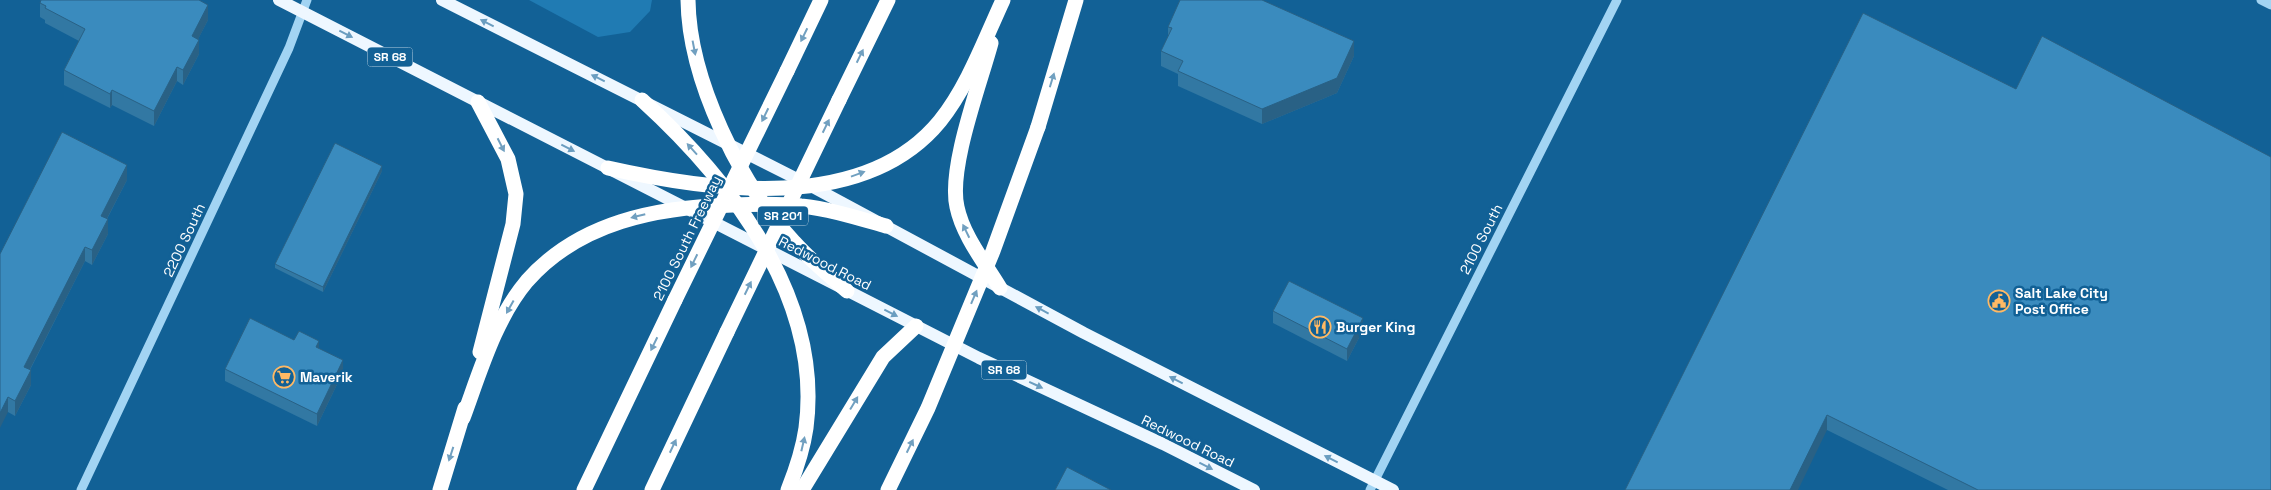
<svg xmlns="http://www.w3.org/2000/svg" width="2271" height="490" font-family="'Space Grotesk',sans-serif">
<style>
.green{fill:#207bb3}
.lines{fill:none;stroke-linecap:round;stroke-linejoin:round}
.minor{stroke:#a2d4f3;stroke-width:9}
.major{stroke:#eef7ff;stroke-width:12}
.highway{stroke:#fff;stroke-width:15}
.highway-bridge{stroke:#fff;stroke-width:15}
.wall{fill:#3278a3}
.shaded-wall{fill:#296185}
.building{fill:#3a8bbe;stroke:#296185}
.oneway{fill:#6a9dc0}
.oneway2{fill:#71a0c0}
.labels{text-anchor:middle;stroke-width:5;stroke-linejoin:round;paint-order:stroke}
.shield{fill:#126196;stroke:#b8d0e0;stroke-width:1}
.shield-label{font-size:12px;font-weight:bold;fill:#fff}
.street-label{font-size:14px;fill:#fff;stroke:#126196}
.poi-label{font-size:14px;font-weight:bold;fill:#fff;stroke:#126196;text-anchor:start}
</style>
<rect width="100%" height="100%" fill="#126196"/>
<polygon class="green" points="529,0 652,0 650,11 630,32 598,37"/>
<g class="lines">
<g class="minor">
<polyline points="2261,0 2271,5"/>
<polyline points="81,490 289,48 307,0"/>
<polyline points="1370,490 1617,0"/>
</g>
<g class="major">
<polyline points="279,0 979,358 1163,444 1254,490"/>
<polyline points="442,0 811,186 1084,333 1393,490"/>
</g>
<g class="highway">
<path d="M 688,0 C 689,80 740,184 794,242 C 810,260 829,275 847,291"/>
<path d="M 991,43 C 980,84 948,168 957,207 C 963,236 985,263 1000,288"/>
<polyline points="787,71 821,0"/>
<path d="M 642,100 C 731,181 823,299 806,428 C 803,449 796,470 788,490"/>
<polyline points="839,100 888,0"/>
<polyline points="478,102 508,159 516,194 513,224 480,352"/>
<polyline points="1038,127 1076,0"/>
<path d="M 608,168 C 710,191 864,214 940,121 C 968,86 984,41 1003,0"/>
<path d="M 463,418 C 480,372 495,319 527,281 C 579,222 657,207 733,205 C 756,204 779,203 801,206 C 830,209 858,218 886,226"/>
<polyline points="440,490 465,408"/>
<polyline points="584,490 675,300"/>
<polyline points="652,490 727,332"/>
<polyline points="802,490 883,357 916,326"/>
</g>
<g class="highway-bridge">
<polyline points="675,300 787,71"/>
<polyline points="727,332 839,100"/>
<polyline points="888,490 928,408 993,251 1038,127"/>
</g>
</g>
<g class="wall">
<polygon points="40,3 208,20 198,39 199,54 183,85 177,81 154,126 112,105 110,108 64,85 64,70 79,41 45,23 45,20 40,17"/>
<polygon points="1168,27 1354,56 1337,93 1262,124 1178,86 1178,74 1161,66 1161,51 1168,37"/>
<polygon points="2016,89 2271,490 1948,490 1827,430 1625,490"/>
<polygon points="382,171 323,292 275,268 275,264"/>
<polygon points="127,180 107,219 108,234 92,265 85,261 30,370 31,385 15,416 8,412 0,254"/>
<polygon points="1273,311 1363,330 1347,361 1273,323"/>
<polygon points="294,340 319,348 343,372 317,426 225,381 225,369"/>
</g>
<g class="shaded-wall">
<polygon points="208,5 208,20 192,51 192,36"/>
<polygon points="199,40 199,54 183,85 183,70"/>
<polygon points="1354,41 1354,56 1337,93 1262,124 1262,109"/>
<polygon points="177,67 177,81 154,126 154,111"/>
<polygon points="112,90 112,105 110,108 110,94"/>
<polygon points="127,165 127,180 101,230 101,216"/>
<polygon points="382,166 382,171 323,292 323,287"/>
<polygon points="108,219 108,234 92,265 92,250"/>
<polygon points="85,247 85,261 24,381 24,367"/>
<polygon points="1363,318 1363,330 1347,361 1347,349"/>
<polygon points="319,341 319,353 316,347"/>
<polygon points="343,360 343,372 317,426 317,414"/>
<polygon points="31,370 31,385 15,416 15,401"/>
<polygon points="8,397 8,412 0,428 0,413"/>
<polygon points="1827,415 1827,430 1798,490 1790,490"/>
</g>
<g class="building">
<polygon points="41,0 199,0 208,5 192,36 199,40 183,70 177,67 154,111 112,90 110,94 64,70 85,29 45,8 46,6 40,3"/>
<polygon points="1180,0 1262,0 1354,41 1337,78 1262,109 1178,71 1183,61 1161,51 1172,28 1168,27"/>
<polygon points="1863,13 2016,89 2042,36 2271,157 2271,490 1978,490 1827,415 1790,490 1625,490"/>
<polygon points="62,132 127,165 101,216 108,219 92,250 85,247 24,367 31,370 15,401 8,397 0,413 0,254"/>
<polygon points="335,143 382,166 323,287 275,264"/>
<polygon points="1289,281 1363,318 1347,349 1273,311"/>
<polygon points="250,318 294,340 299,331 319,341 316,347 343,360 317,414 225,369"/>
<polygon points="1067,467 1111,490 1055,490"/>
</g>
<defs><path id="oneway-solid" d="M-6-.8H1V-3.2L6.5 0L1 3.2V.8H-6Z" transform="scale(1.25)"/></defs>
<g class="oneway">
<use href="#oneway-solid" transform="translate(487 23) rotate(-153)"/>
<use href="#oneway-solid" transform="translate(346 34) rotate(27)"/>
<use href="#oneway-solid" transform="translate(598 78) rotate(-154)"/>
<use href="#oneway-solid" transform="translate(568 148) rotate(27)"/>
<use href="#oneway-solid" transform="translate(1042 310) rotate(-152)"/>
<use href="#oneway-solid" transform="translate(891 313) rotate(27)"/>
<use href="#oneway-solid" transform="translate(1176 380) rotate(-153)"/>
<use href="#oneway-solid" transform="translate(1036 385) rotate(25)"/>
<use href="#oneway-solid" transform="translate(1331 459) rotate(-153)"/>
<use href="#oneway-solid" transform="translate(1206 466) rotate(27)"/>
</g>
<g class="oneway2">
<use href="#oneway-solid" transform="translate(804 35) rotate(116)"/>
<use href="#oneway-solid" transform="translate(694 48) rotate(79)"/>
<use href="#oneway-solid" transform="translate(860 56) rotate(-64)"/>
<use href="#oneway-solid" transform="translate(1052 80) rotate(-73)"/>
<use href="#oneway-solid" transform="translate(765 115) rotate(116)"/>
<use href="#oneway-solid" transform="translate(826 126) rotate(-64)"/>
<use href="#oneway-solid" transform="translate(501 145) rotate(63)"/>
<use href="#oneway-solid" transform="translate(692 149) rotate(-132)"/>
<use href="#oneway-solid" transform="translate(858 174) rotate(-20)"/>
<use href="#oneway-solid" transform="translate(638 216) rotate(166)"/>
<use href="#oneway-solid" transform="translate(966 231) rotate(-116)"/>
<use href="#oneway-solid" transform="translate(694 261) rotate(116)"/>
<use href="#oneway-solid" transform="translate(748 288) rotate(-64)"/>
<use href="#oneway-solid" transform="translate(974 297) rotate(-67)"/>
<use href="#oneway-solid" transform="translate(510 307) rotate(119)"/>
<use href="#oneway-solid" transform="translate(654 344) rotate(116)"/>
<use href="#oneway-solid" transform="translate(854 403) rotate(-59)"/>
<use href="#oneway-solid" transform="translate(803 444) rotate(-77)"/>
<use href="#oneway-solid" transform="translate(673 446) rotate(-65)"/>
<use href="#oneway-solid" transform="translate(910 446) rotate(-64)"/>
<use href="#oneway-solid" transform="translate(451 454) rotate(108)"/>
</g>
<defs>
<g id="civic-ring" transform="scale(1.125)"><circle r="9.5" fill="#126196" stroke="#ffb964" stroke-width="1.5"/><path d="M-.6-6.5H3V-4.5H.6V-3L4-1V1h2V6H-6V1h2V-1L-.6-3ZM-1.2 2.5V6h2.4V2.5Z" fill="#ffb964"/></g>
<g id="restaurant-ring" transform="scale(1.125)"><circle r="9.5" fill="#126196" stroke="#ffb964" stroke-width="1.5"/><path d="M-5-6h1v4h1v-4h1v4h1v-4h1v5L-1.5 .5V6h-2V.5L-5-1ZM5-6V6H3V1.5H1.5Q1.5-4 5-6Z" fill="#ffb964"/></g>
<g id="supermarket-ring" transform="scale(1.125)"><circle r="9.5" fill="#126196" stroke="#ffb964" stroke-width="1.5"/><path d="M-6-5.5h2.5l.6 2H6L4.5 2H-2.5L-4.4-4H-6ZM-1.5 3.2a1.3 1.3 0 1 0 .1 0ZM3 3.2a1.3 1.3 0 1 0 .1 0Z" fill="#ffb964"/></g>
</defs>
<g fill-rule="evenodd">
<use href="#civic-ring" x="1999" y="301"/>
<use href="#restaurant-ring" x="1320" y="327"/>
<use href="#supermarket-ring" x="284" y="377"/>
</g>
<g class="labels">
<g class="shield">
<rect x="367.5" y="47.5" width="45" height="19" rx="4"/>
<rect x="758" y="206.5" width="50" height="19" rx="4"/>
<rect x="981.5" y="360.5" width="45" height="19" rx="4"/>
</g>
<g class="shield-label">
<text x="390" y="61">SR 68</text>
<text x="783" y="220">SR 201</text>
<text x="1004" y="374">SR 68</text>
</g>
<g class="street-label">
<text transform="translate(687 238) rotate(-64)" y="5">2100 South Freeway</text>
<text transform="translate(1481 239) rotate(-63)" y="5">2100 South</text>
<text transform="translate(184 240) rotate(-65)" y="5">2200 South</text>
<text transform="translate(825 263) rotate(27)" y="5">Redwood Road</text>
<text transform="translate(1188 441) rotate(26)" y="5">Redwood Road</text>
</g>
<g class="poi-label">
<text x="2015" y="298">Salt Lake City<tspan x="2015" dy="16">Post Office</tspan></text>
<text x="1336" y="332">Burger King</text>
<text x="300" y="382">Maverik</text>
</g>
</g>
</svg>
